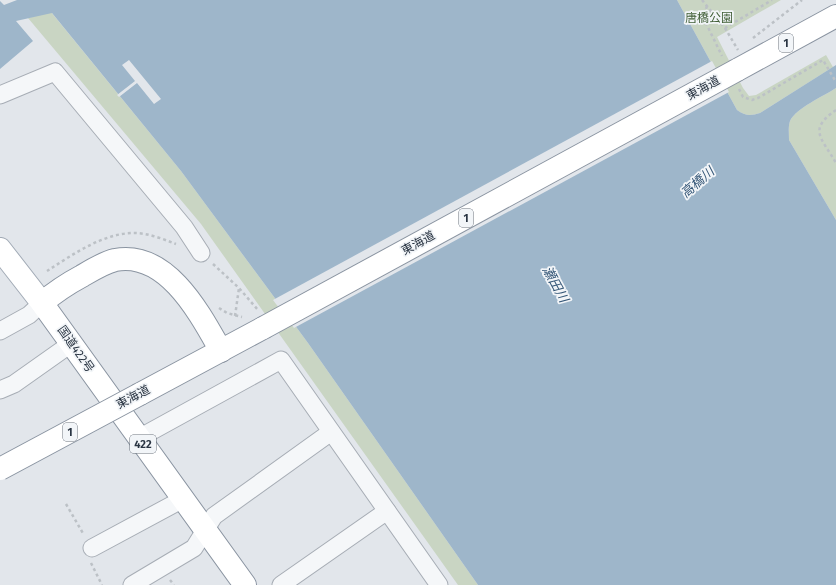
<svg xmlns="http://www.w3.org/2000/svg" width="836" height="585" font-family="'Fira Sans','Noto Sans JP',sans-serif">
<style>
.green{fill:#c9d5c3}
.water{fill:#9eb6ca}
.pier{fill:#e2e6eb}
.lines{fill:none;stroke-linecap:round;stroke-linejoin:round}
.minor-casing{stroke:#a7adb5;stroke-width:19}
.major-casing{stroke:#a2abb6;stroke-width:24}
.highway-casing{stroke:#8a94a1;stroke-width:24}
.path{stroke:#bcc1c6;stroke-width:2.5;stroke-dasharray:3 3;stroke-linecap:butt}
.minor{stroke:#f5f7f9;stroke-width:17}
.major{stroke:#fff;stroke-width:22}
.highway{stroke:#fff;stroke-width:22}
.highway-bridge-casing{stroke:#8a94a1;stroke-width:24;stroke-linecap:butt}
.highway-bridge{stroke:#fff;stroke-width:22}
.labels{text-anchor:middle;stroke-width:3.5;stroke-linejoin:round;paint-order:stroke}
.shield{fill:#f2f5f8;stroke:#666f79;stroke-width:1}
.shield-label{font-size:11px;font-weight:bold;fill:#2a3543}
.park-label{font-size:12px;fill:#415f37;stroke:#f2f5f8}
.street-label{font-size:12px;fill:#2a3543;stroke:#f2f5f8}
.water-label{font-size:13px;font-style:italic;fill:#345677;stroke:#f2f5f8}
</style>
<rect width="100%" height="100%" fill="#e2e6eb"/>
<g class="green">
<path d="M 677,0 L 781,0 L 717,37 L 743,88 L 749,96 L 756,95 L 826,55 L 833,67 L 760,113 C 751,116 745,116 737,110 Z"/>
<polygon points="51,12 181,171 308,343 478,585 458,585 201,224 28,18"/>
<path d="M 836,88 L 836,220 L 789,140 C 789,134 788,127 790,121 C 796,108 824,96 836,88 Z"/>
</g>
<path class="water" d="M 17,0 L 677,0 L 737,110 C 745,116 751,116 760,113 L 836,65 L 836,88 C 824,96 796,108 790,121 C 788,127 789,134 789,140 L 836,220 L 836,585 L 478,585 L 308,343 L 181,171 L 52,13 L 16,21 L 33,41 L 0,69 L 0,1 L 4,5 Z"/>
<g class="pier">
<polygon points="129,60 161,99 154,104 137,83 119,97 117,95 135,81 122,65"/>
<polygon points="712,61 729,92 294,328 273,300"/>
</g>
<g class="lines">
<g class="minor-casing">
<g id="minor">
<polyline points="0,95 55,72 184,227 201,253"/>
<polyline points="0,331 29,315 42,303"/>
<polyline points="0,390 14,384 72,343"/>
<polyline points="139,438 281,360 439,585"/>
<polyline points="92,548 183,499"/>
<polyline points="132,585 194,548 214,516 331,432"/>
<polyline points="281,585 387,511"/>
</g>
</g>
<g class="major-casing">
<polyline id="major" points="0,249 42,303"/>
</g>
<g class="highway-casing">
<g id="highway">
<polyline points="737,70 836,16"/>
<path d="M 221,351 C 200,314 167,250 115,260 C 103,263 92,270 82,276 C 67,284 55,292 42,303 L 245,585"/>
<polyline points="140,394 263,328"/>
</g>
</g>
<g class="path">
<polyline points="702,0 725,28 772,0"/>
<polyline points="707,6 703,17 722,56"/>
<polyline points="725,28 738,50"/>
<polyline points="753,38 802,0"/>
<polyline points="739,89 743,97 752,100 758,98 823,60 836,82"/>
<path d="M 836,110 C 807,130 822,138 836,163"/>
<polyline points="213,264 239,288 258,310"/>
<path d="M 47,271 C 72,255 103,233 134,233 C 148,233 163,239 176,244"/>
<polyline points="219,308 227,313 242,317"/>
<polyline points="235,316 239,288"/>
<polyline points="66,504 84,535"/>
<polyline points="91,563 102,585"/>
<polyline points="170,580 174,585"/>
</g>
<use href="#minor" class="minor"/>
<use href="#major" class="major"/>
<use href="#highway" class="highway"/>
<g class="highway-bridge-casing">
<g id="highway-bridge">
<polyline points="263,328 737,70"/>
<polyline points="0,469 140,394"/>
</g>
</g>
<use href="#highway-bridge" class="highway-bridge"/>
</g>
<g class="labels">
<g class="shield">
<rect x="779" y="34" width="14" height="18" rx="3"/>
<rect x="459" y="209" width="14" height="18" rx="3"/>
<rect x="63" y="423" width="14" height="18" rx="3"/>
<rect x="130" y="435" width="26" height="18" rx="3"/>
</g>
<g class="shield-label">
<text x="786" y="47">1</text>
<text x="466" y="222">1</text>
<text x="70" y="436">1</text>
<text x="143" y="448">422</text>
</g>
<g class="park-label">
<text x="709" y="22">唐橋公園</text>
</g>
<g class="street-label">
<text transform="translate(703 88) rotate(-29)" y="4">東海道</text>
<text transform="translate(418 243) rotate(-29)" y="4">東海道</text>
<text transform="translate(76 349) rotate(55)" y="4">国道422号</text>
<text transform="translate(133 397) rotate(-28)" y="4">東海道</text>
</g>
<g class="water-label">
<text transform="translate(697 182) rotate(-41)" y="5">高橋川</text>
<text transform="translate(556 284) rotate(61)" y="5">瀬田川</text>
</g>
</g>
</svg>
